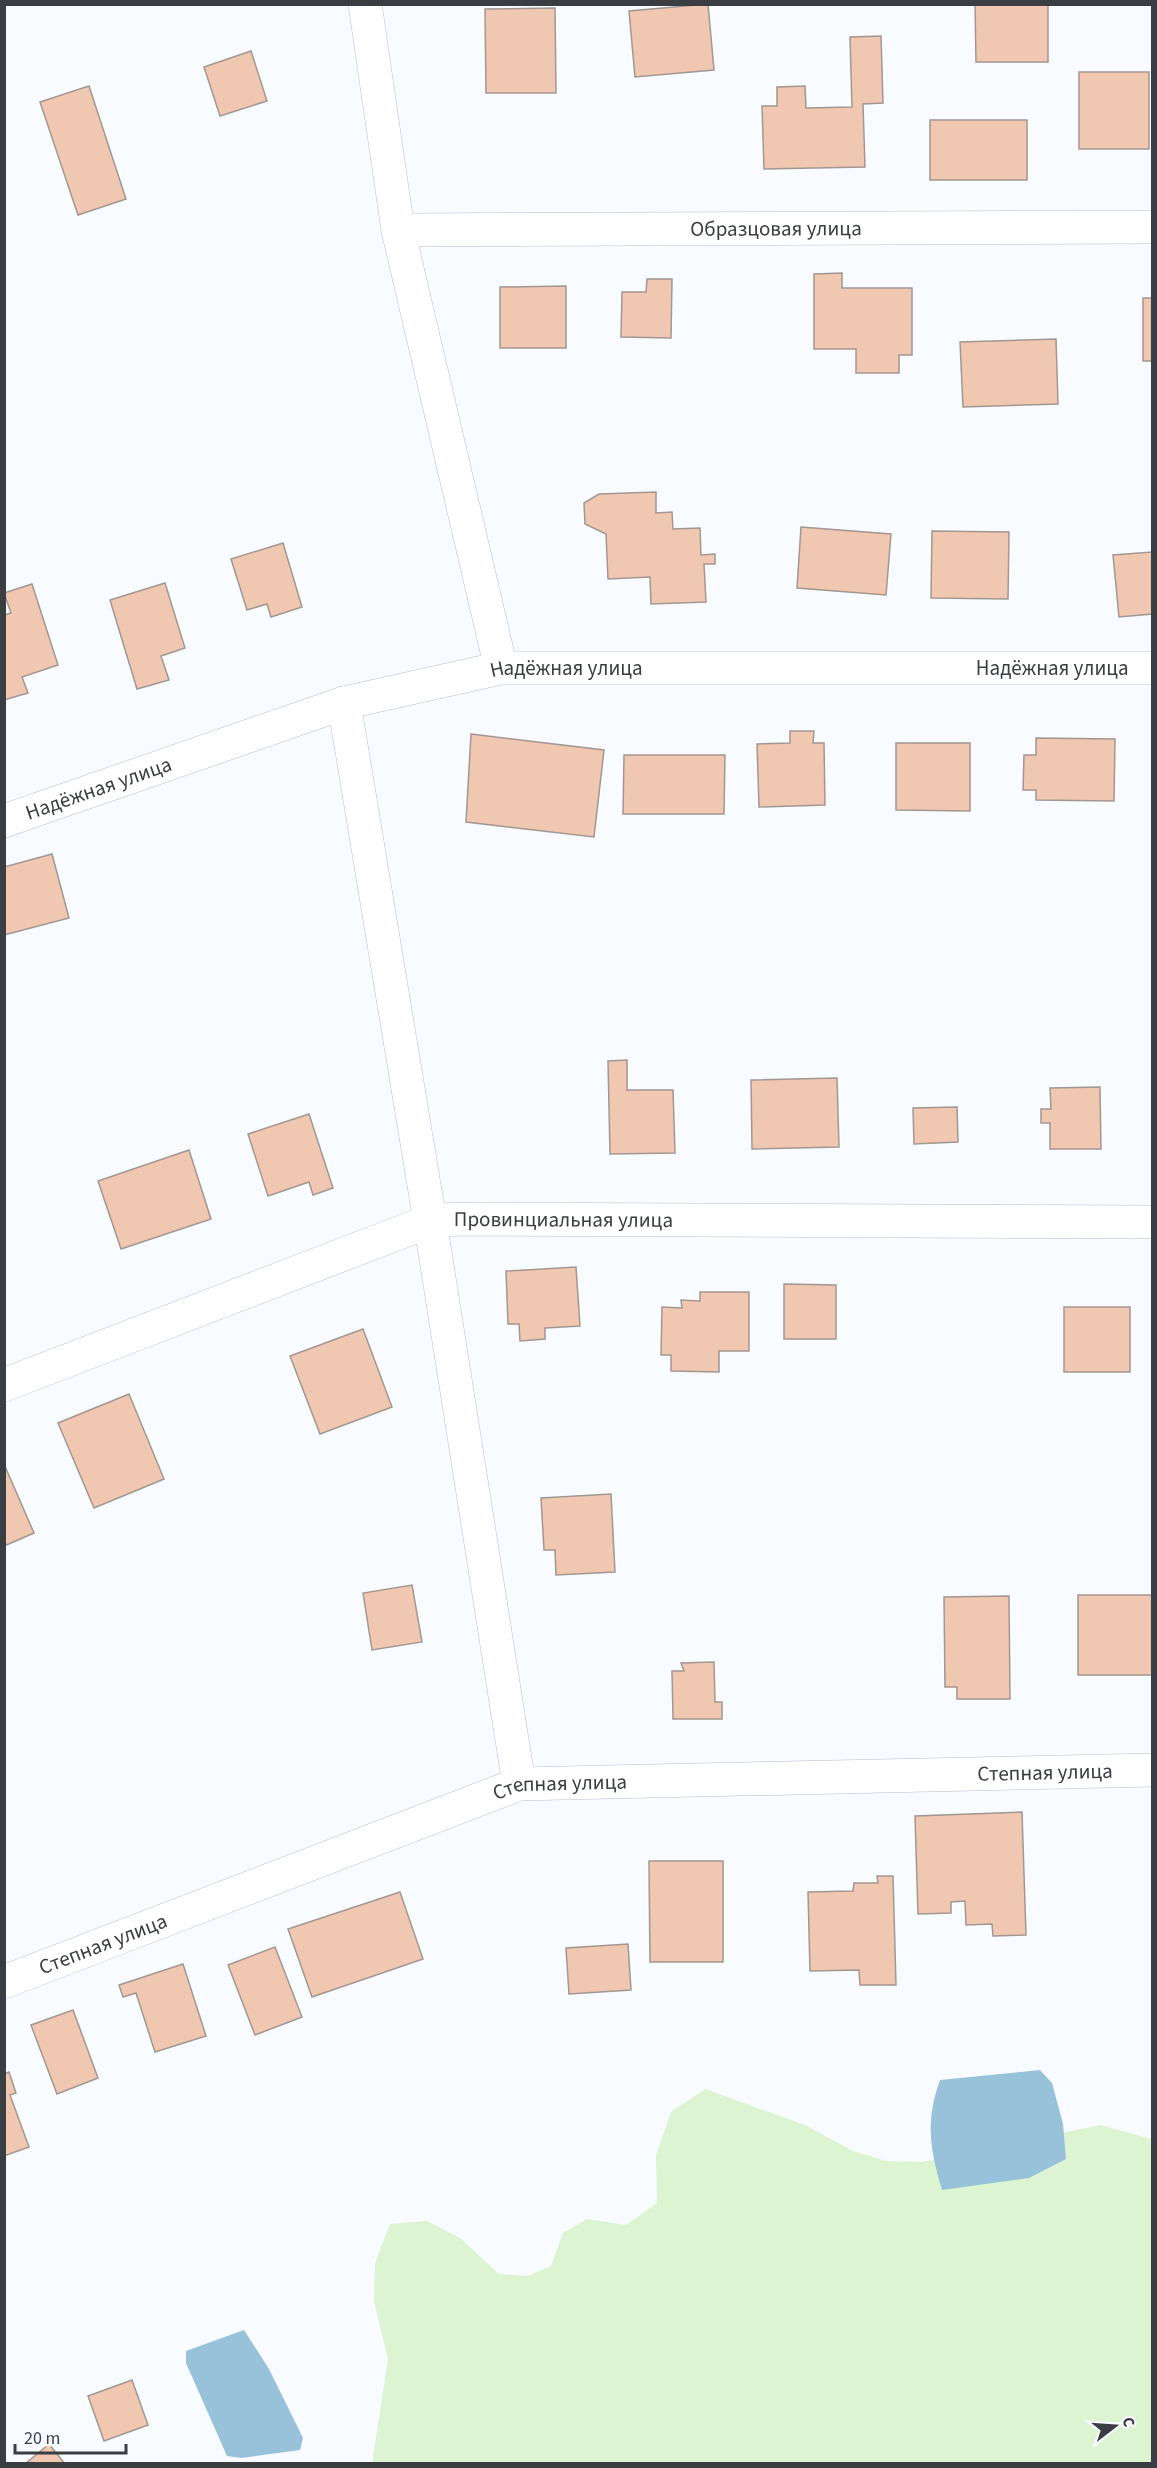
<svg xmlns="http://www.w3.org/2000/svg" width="1157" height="2468" font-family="'Source Sans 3',sans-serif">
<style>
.green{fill:#dcf4d1}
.water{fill:#97c2d9}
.building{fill:#f0c7b0;stroke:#a29791;stroke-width:1.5}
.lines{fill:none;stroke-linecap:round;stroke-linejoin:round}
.street-casing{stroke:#b8bec8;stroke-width:34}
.street{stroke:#fff;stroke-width:33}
.labels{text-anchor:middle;stroke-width:6;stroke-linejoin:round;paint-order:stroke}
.street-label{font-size:21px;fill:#3a3d41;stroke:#f8fbff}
</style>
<rect width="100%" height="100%" fill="#f8fbff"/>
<polygon class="green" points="705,2089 805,2125 853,2151 886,2161 923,2162 1100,2125 1152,2139 1152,2463 372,2464 388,2359 374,2301 375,2263 390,2224 427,2221 460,2238 499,2274 528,2276 551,2266 563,2233 587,2219 626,2225 657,2203 656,2155 671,2112"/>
<g class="water">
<path d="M 1040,2070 L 1052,2083 L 1063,2124 L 1066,2159 L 1029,2178 L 942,2190 C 930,2149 925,2122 940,2080 Z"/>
<polygon points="244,2330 269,2369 303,2438 300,2450 242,2458 227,2456 186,2363 186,2351"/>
</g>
<g class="building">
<polygon points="708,4 714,70 635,77 629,11"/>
<polygon points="975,4 1048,4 1048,62 976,62"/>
<polygon points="555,8 556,93 486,93 485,9"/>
<polygon points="881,36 883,103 863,104 865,167 764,169 762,106 777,106 777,87 805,86 806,108 852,107 850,37"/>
<polygon points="251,51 267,101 220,116 204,67"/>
<rect x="1079" y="72" width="70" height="77"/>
<polygon points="89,86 126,199 78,215 40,102"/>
<rect x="930" y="120" width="97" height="60"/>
<polygon points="842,273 842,288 912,288 912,355 899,355 899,373 856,373 856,349 814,349 814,274"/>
<polygon points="647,279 672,279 671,338 621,337 622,292 646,292"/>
<polygon points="566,286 566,348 500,348 500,287"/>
<rect x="1143" y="298" width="9" height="63"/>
<polygon points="1056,339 1058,404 963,407 960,342"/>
<polygon points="656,492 656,513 672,512 673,529 700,528 701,555 715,554 715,564 704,564 706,602 651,604 650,577 608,579 606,534 585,524 584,503 599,494"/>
<polygon points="801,527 891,534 886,595 797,588"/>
<polygon points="932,531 1009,532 1008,599 931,598"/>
<polygon points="283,543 302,607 271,617 267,604 247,610 231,559"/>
<polygon points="1152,552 1152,614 1119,617 1113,555"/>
<polygon points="165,583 185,648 161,656 169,680 137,689 110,600"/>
<polygon points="32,584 58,665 22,677 28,693 4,700 4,615 11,613 4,593"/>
<polygon points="790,731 814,731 813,743 824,743 825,805 759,807 757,744 790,743"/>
<polygon points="471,734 604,750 594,837 466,822"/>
<polygon points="1036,738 1115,739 1114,801 1036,800 1036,790 1023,790 1024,755 1036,755"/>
<polygon points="896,743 970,743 970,811 896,810"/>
<polygon points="624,755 725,755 724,814 623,814"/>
<polygon points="52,854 69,918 4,935 4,867"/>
<polygon points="627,1060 627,1090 673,1090 675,1153 610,1154 608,1061"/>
<polygon points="837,1078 839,1147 752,1149 751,1080"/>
<polygon points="1100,1087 1101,1149 1050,1149 1050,1123 1041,1123 1041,1109 1051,1109 1050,1088"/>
<polygon points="957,1107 958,1142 914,1144 913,1108"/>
<polygon points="309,1114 333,1188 313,1195 309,1182 268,1196 248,1134"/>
<polygon points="189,1150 211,1219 121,1249 98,1181"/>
<polygon points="576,1267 580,1326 545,1328 545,1339 520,1341 519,1324 508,1324 506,1271"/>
<polygon points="784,1284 836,1285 836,1339 784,1339"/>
<polygon points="700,1292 749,1292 749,1351 719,1351 719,1372 671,1371 671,1355 661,1355 662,1307 682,1308 681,1300 700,1301"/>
<rect x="1064" y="1307" width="66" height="65"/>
<polygon points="363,1329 392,1407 320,1434 290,1356"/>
<polygon points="129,1394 164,1479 94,1508 58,1423"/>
<polygon points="4,1464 34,1533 4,1546"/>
<polygon points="611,1494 615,1572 556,1575 555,1550 544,1550 541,1498"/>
<polygon points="412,1585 422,1642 372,1650 363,1593"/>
<rect x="1078" y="1595" width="74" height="80"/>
<polygon points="1009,1596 1010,1699 957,1699 957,1687 945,1687 944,1597"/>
<polygon points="714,1662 715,1702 722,1702 722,1719 673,1719 672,1671 684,1671 681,1663"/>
<polygon points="1022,1812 1026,1935 993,1936 992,1924 966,1925 965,1901 951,1902 951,1913 918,1914 915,1816"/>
<polygon points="649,1861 723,1861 723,1962 650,1962"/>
<polygon points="877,1876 893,1876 896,1985 860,1985 859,1970 810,1971 808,1892 853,1891 854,1883 878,1883"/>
<polygon points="400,1892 423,1959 312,1997 288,1929"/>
<polygon points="628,1944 631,1990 569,1994 566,1948"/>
<polygon points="275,1947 302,2017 255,2035 228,1965"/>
<polygon points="183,1964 206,2036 155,2052 136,1993 123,1997 119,1985"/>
<polygon points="73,2010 98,2078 57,2094 31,2025"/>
<polygon points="9,2072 16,2093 10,2095 29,2147 4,2156 4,2074"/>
<polygon points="132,2380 148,2425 104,2441 88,2396"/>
<polygon points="49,2444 65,2464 25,2464"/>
</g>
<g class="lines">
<g class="street-casing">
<g id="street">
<polyline points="365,4 398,230 501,668"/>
<path id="s1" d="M 398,230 L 1152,227"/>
<polyline points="344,703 430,1221 519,1784"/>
<path id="s2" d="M 4,821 L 344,703 L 501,668 L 1152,668"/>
<path id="s3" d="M 4,1385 L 430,1221 L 457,1219 L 1152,1222"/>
<path id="s4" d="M 4,1982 L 519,1784 L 1152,1770"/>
</g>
</g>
<use href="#street" class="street"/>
</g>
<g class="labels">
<g class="street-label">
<text dy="7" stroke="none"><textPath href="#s1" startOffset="378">Образцовая улица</textPath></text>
<text dy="7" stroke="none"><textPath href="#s2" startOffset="1072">Надёжная улица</textPath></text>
<text dy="7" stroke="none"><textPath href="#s2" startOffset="586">Надёжная улица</textPath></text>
<text dy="7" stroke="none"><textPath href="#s2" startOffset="100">Надёжная улица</textPath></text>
<text dy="7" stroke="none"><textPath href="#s3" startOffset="590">Провинциальная улица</textPath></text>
<text dy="7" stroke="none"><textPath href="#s4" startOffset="1078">Степная улица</textPath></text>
<text dy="7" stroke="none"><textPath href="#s4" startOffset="592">Степная улица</textPath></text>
<text dy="7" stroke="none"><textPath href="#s4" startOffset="106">Степная улица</textPath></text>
</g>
</g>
<rect width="1157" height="2468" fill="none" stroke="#3a3d41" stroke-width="12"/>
<g transform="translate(1115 2426) rotate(73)" stroke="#f8fbff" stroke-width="4.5" paint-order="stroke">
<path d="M0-4.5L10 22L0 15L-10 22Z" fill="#3a3d41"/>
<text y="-9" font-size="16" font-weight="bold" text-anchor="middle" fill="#3a3d41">С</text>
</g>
<path d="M15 2444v9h111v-9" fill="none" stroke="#3a3d41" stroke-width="3"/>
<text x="24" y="2444" font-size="18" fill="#3a3d41" stroke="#f8fbff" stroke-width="4.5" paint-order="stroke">20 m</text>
</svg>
